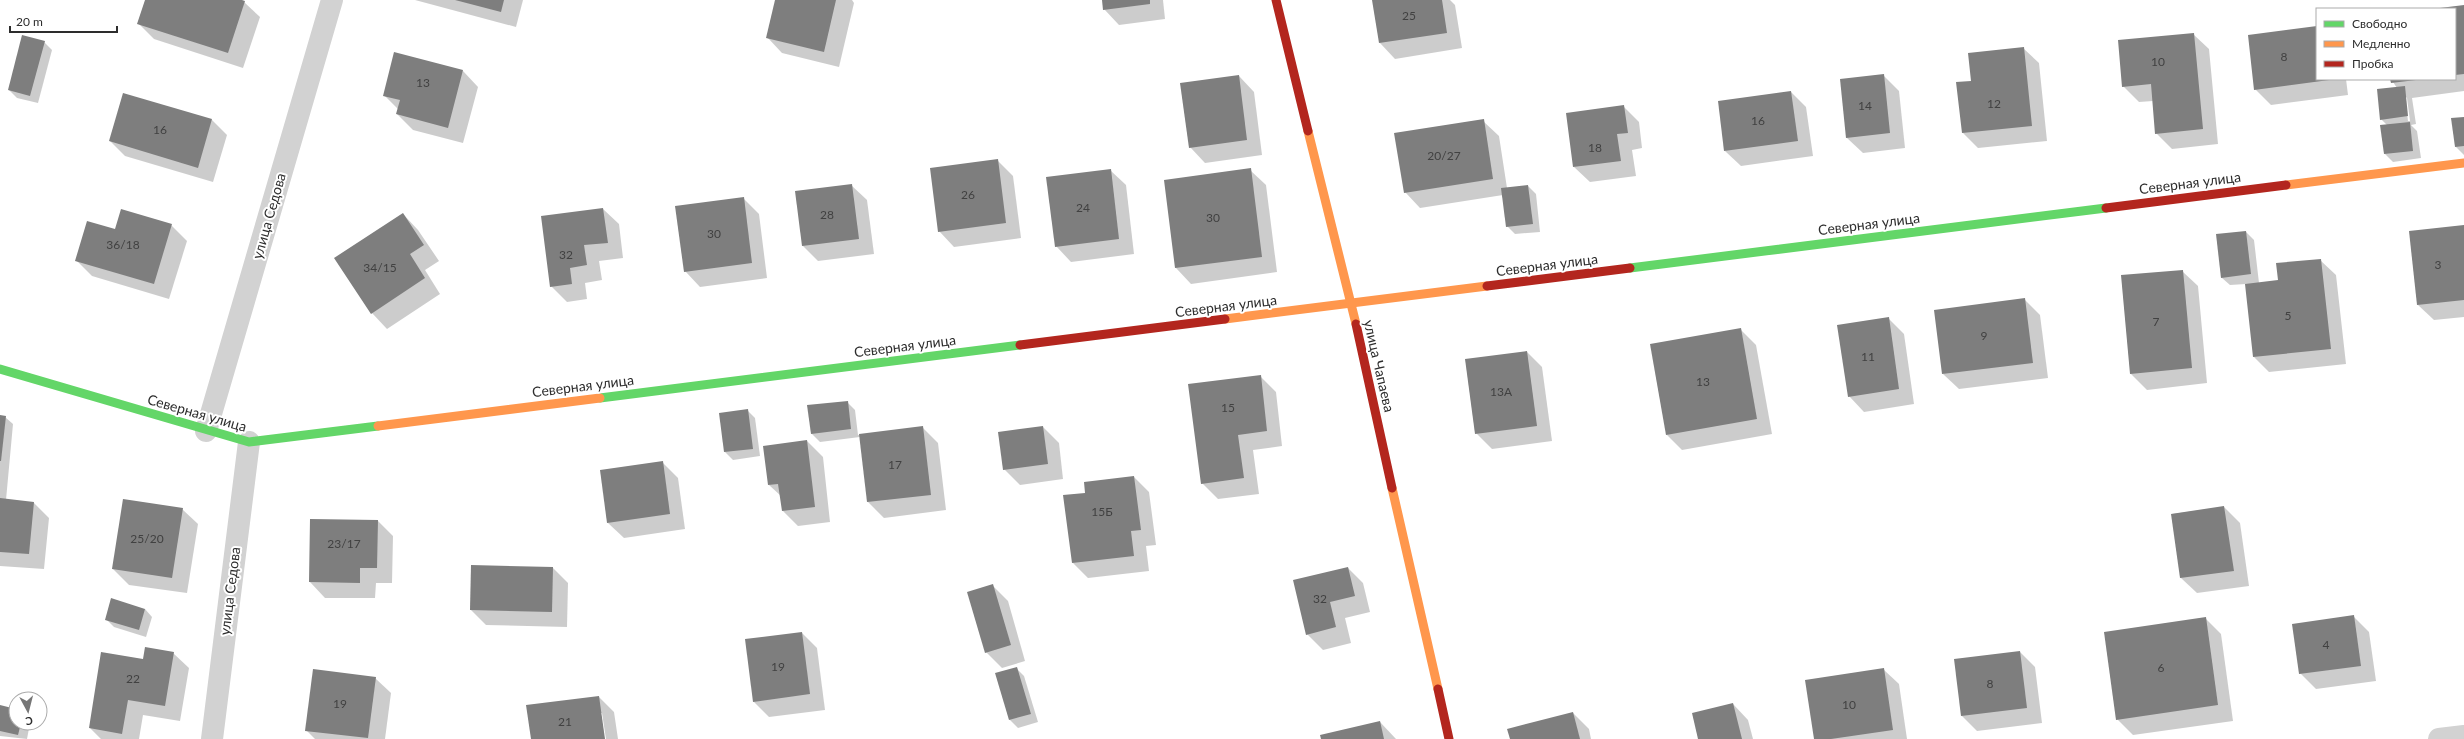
<svg xmlns="http://www.w3.org/2000/svg" width="2464" height="739" font-family="Lato,sans-serif">
<style>
.shadow{fill:#0003;fill-rule:evenodd}
.building{fill:#7e7e7e}
.lines{fill:none;stroke-linecap:round;stroke-linejoin:round}
.street{stroke:#d2d2d2;stroke-width:22}
.fast{stroke:#63d668;stroke-width:9}
.slow{stroke:#ff974d;stroke-width:9}
.jam{stroke:#b3261e;stroke-width:9}
.labels{text-anchor:middle;stroke-width:4;stroke-linejoin:round;paint-order:stroke}
.number-label{font-size:12px;fill:#414141}
.street-label{font-size:14px;fill:#2d2d2d;stroke:#fff}
</style>
<rect width="100%" height="100%" fill="#fff"/>
<g class="shadow">
<polygon points="146,0 244,2 260,17 243,68 154,39 138,23"/>
<polygon points="415,0 523,0 516,27"/>
<polygon points="776,0 852,0 854,3 839,67 782,53 767,37"/>
<polygon points="1103,0 1163,0 1165,19 1119,25 1104,9"/>
<polygon points="1373,0 1450,0 1455,5 1462,48 1395,59 1380,43"/>
<path d="M 2464,6 L 2464,91 L 2412,98 L 2416,124 L 2411,125 L 2417,131 L 2421,158 L 2393,162 L 2385,154 L 2387,125 L 2381,119 L 2397,88 L 2391,79 L 2455,79 L 2455,9 L 2441,9 ZM 2405,96 L 2407,98 L 2410,121 L 2408,121 Z"/>
<polygon points="2317,27 2317,79 2346,79 2348,95 2271,105 2255,89"/>
<polygon points="2193,34 2209,49 2218,144 2172,149 2156,133 2153,101 2139,102 2123,86"/>
<polygon points="44,42 52,50 38,103 17,98 9,90"/>
<polygon points="2023,48 2039,63 2047,141 1978,148 1963,133 1958,83 1972,82"/>
<polygon points="463,71 478,87 463,143 413,130 397,114 399,110 384,95"/>
<polygon points="1239,76 1254,92 1262,155 1205,163 1190,147"/>
<polygon points="1884,76 1899,91 1905,148 1863,153 1847,138"/>
<polygon points="1791,92 1806,107 1813,156 1741,166 1725,151"/>
<polygon points="1623,106 1639,122 1642,148 1632,150 1636,176 1590,182 1574,167"/>
<polygon points="2464,118 2464,155 2456,147"/>
<polygon points="212,120 227,135 213,182 125,156 110,141"/>
<polygon points="1483,121 1499,136 1507,188 1528,186 1536,194 1540,232 1515,234 1507,226 1503,195 1420,208 1405,192"/>
<polygon points="997,160 1013,176 1021,238 954,247 939,231"/>
<polygon points="1110,170 1126,185 1134,254 1071,262 1056,246"/>
<polygon points="1250,170 1266,185 1277,272 1191,284 1176,268 1165,181"/>
<polygon points="851,185 867,200 874,254 818,261 803,246 796,192"/>
<polygon points="743,198 759,214 767,278 700,287 685,271"/>
<polygon points="603,209 619,224 623,258 599,261 602,280 585,283 587,299 567,302 551,286"/>
<polygon points="403,214 418,230 439,261 425,270 440,294 387,329 372,313"/>
<polygon points="171,225 187,241 169,299 92,276 77,261"/>
<polygon points="2464,226 2464,317 2434,320 2418,305"/>
<polygon points="2246,232 2254,240 2259,283 2279,281 2320,260 2336,275 2346,364 2269,372 2254,357 2246,284 2230,285 2222,278"/>
<polygon points="2182,271 2198,286 2207,383 2147,390 2131,374 2122,276"/>
<polygon points="2025,300 2040,315 2048,378 1959,389 1943,374"/>
<polygon points="1888,318 1904,334 1914,404 1864,412 1849,396"/>
<polygon points="1740,329 1756,345 1772,434 1682,450 1667,435"/>
<polygon points="1527,352 1542,367 1552,441 1492,449 1476,433"/>
<polygon points="1260,376 1276,392 1282,446 1253,450 1259,494 1218,499 1202,483"/>
<polygon points="847,402 855,410 858,435 922,427 938,443 946,510 884,518 868,502 860,437 820,442 812,434 809,406"/>
<polygon points="747,410 755,418 760,456 733,460 725,452"/>
<polygon points="0,416 5,417 13,424 6,500 34,503 49,518 44,569 0,566"/>
<polygon points="1043,427 1059,443 1063,479 1020,485 1004,469"/>
<polygon points="807,441 823,457 830,522 798,526 783,511 781,496 769,485"/>
<polygon points="662,462 678,478 685,529 624,538 608,523"/>
<polygon points="1134,477 1149,492 1156,545 1146,546 1149,571 1088,578 1073,563 1087,493"/>
<polygon points="2224,507 2240,523 2249,586 2197,593 2181,578 2172,514"/>
<polygon points="182,509 198,524 187,593 129,585 113,569"/>
<polygon points="311,520 378,521 393,536 392,583 376,583 375,598 325,598 310,582"/>
<polygon points="553,568 568,583 567,627 486,625 471,610"/>
<polygon points="1348,568 1363,583 1370,612 1345,618 1351,643 1323,650 1307,634"/>
<polygon points="992,585 1008,601 1025,661 1002,668 986,652"/>
<polygon points="145,609 152,617 146,637 114,627 106,619"/>
<polygon points="2353,616 2369,632 2376,681 2316,689 2300,673"/>
<polygon points="2205,618 2221,634 2233,721 2133,735 2117,719"/>
<polygon points="802,633 817,648 825,710 769,717 754,702"/>
<polygon points="2020,652 2035,667 2042,723 1977,731 1962,716 1955,660"/>
<polygon points="173,653 189,668 180,721 143,715 139,739 101,739 90,728 144,660"/>
<polygon points="1016,668 1024,676 1038,722 1018,728 1010,720 997,674"/>
<polygon points="1883,669 1899,684 1907,739 1815,739"/>
<polygon points="375,678 391,693 385,739 315,739 306,730"/>
<polygon points="599,697 614,712 618,739 606,739 602,713 600,713 604,739 532,739"/>
<polygon points="1733,704 1748,720 1753,739 1699,739"/>
<polygon points="0,706 16,710 16,723 30,723 27,739 0,736"/>
<polygon points="1573,713 1589,729 1591,739 1511,739"/>
<polygon points="1380,722 1396,739 1322,739"/>
</g>
<g class="building">
<polygon points="145,0 242,0 245,1 228,53 137,24"/>
<polygon points="455,0 504,0 501,12"/>
<polygon points="775,0 836,0 824,52 766,38"/>
<polygon points="1102,0 1150,0 1150,4 1103,10"/>
<polygon points="1372,0 1442,0 1447,33 1379,43"/>
<polygon points="2464,5 2464,74 2455,75 2455,9 2440,8"/>
<polygon points="2317,26 2317,79 2329,80 2254,90 2248,35"/>
<polygon points="2194,33 2203,129 2155,134 2151,84 2122,87 2118,40"/>
<polygon points="22,35 45,41 30,96 8,90"/>
<polygon points="2024,47 2032,126 1962,133 1956,82 1971,81 1968,53"/>
<polygon points="394,52 463,70 448,128 396,114 400,100 383,96"/>
<polygon points="1884,74 1890,133 1846,138 1840,79"/>
<polygon points="1239,75 1247,140 1189,148 1180,83"/>
<polygon points="2390,79 2416,79 2416,80 2391,83"/>
<polygon points="2405,86 2408,116 2380,120 2377,89"/>
<polygon points="1791,91 1798,141 1724,151 1718,101"/>
<polygon points="123,93 212,119 198,168 109,141"/>
<polygon points="1624,105 1628,133 1617,134 1621,161 1573,167 1566,113"/>
<polygon points="2464,117 2464,146 2455,147 2451,118"/>
<polygon points="1484,119 1493,179 1404,193 1394,133"/>
<polygon points="2410,122 2413,151 2384,154 2380,125"/>
<polygon points="998,159 1006,223 938,232 930,168"/>
<polygon points="1251,168 1262,257 1175,268 1164,180"/>
<polygon points="1111,169 1119,239 1055,247 1046,177"/>
<polygon points="852,184 859,239 802,246 795,191"/>
<polygon points="1528,185 1533,224 1506,227 1501,188"/>
<polygon points="744,197 752,263 684,272 675,206"/>
<polygon points="603,208 608,243 584,245 587,265 570,268 572,284 550,287 541,216"/>
<polygon points="121,209 172,224 154,284 75,261 87,221 115,229"/>
<polygon points="403,213 424,245 410,254 425,278 371,314 334,258"/>
<polygon points="2464,225 2464,300 2417,305 2409,231"/>
<polygon points="2246,231 2251,274 2221,278 2216,234"/>
<polygon points="2321,259 2331,349 2253,357 2245,284 2278,280 2276,263"/>
<polygon points="2183,270 2192,368 2130,374 2121,275"/>
<polygon points="2025,298 2033,363 1942,374 1934,310"/>
<polygon points="1889,317 1899,389 1848,397 1837,325"/>
<polygon points="1741,328 1757,419 1666,435 1650,344"/>
<polygon points="1527,351 1537,426 1475,434 1465,359"/>
<polygon points="1261,375 1267,431 1238,435 1244,478 1201,484 1188,384"/>
<polygon points="848,401 851,429 811,434 807,405"/>
<polygon points="748,409 753,449 724,452 719,413"/>
<polygon points="0,415 6,416 1,461 0,461"/>
<polygon points="923,426 931,495 867,502 859,434"/>
<polygon points="1043,426 1048,464 1003,470 998,432"/>
<polygon points="807,440 815,507 782,511 778,484 768,485 763,446"/>
<polygon points="663,461 670,514 607,523 600,470"/>
<polygon points="1134,476 1141,530 1131,531 1134,556 1072,563 1063,495 1085,493 1084,482"/>
<polygon points="0,498 34,502 29,554 0,552"/>
<polygon points="123,499 183,508 172,578 112,569"/>
<polygon points="2224,506 2234,571 2180,578 2171,514"/>
<polygon points="310,519 378,520 377,568 360,568 360,583 309,582"/>
<polygon points="471,565 553,567 552,612 470,610"/>
<polygon points="1348,567 1355,596 1330,602 1336,627 1306,635 1293,580"/>
<polygon points="993,584 1011,645 985,653 967,592"/>
<polygon points="111,598 145,609 139,630 105,620"/>
<polygon points="2354,615 2361,666 2299,674 2292,624"/>
<polygon points="2206,617 2218,705 2116,720 2104,632"/>
<polygon points="802,632 810,694 753,702 745,639"/>
<polygon points="145,647 174,652 165,706 128,700 122,734 89,728 101,652 143,659"/>
<polygon points="2020,651 2027,708 1961,716 1954,659"/>
<polygon points="1017,667 1031,714 1009,720 995,673"/>
<polygon points="1884,668 1893,730 1831,739 1814,739 1805,680"/>
<polygon points="313,669 376,677 368,738 305,731"/>
<polygon points="599,696 605,739 531,739 526,705"/>
<polygon points="1733,703 1742,739 1698,739 1692,713"/>
<polygon points="0,705 16,709 16,723 21,723 18,735 0,731"/>
<polygon points="1573,712 1580,739 1510,739 1507,729"/>
<polygon points="1380,721 1384,739 1321,739 1320,735"/>
</g>
<g class="lines">
<g class="street">
<polyline points="206,431 332,0"/>
<polyline points="212,739 249,442"/>
<polyline points="2439,739 2464,736"/>
</g>
<g class="fast">
<polyline points="1630,268 2106,208"/>
<polyline points="0,369 249,442 378,426"/>
<polyline points="600,398 1020,345"/>
</g>
<g class="slow">
<polyline points="1308,131 1356,324"/>
<polyline points="2286,185 2464,163"/>
<polyline points="1225,319 1487,286"/>
<polyline points="378,426 600,398"/>
<polyline points="1392,488 1438,689"/>
</g>
<g class="jam">
<polyline points="1276,0 1308,131"/>
<polyline points="2106,208 2286,185"/>
<polyline points="1487,286 1630,268"/>
<polyline points="1356,324 1392,488"/>
<polyline points="1020,345 1225,319"/>
<polyline points="1438,689 1449,739"/>
</g>
</g>
<g class="labels">
<g class="number-label">
<text x="1409" y="20">25</text>
<text x="2284" y="61">8</text>
<text x="2158" y="66">10</text>
<text x="423" y="87">13</text>
<text x="1994" y="108">12</text>
<text x="1865" y="110">14</text>
<text x="1758" y="125">16</text>
<text x="160" y="134">16</text>
<text x="1595" y="152">18</text>
<text x="1444" y="160">20/27</text>
<text x="968" y="199">26</text>
<text x="1083" y="212">24</text>
<text x="827" y="219">28</text>
<text x="1213" y="222">30</text>
<text x="714" y="238">30</text>
<text x="123" y="249">36/18</text>
<text x="566" y="259">32</text>
<text x="2438" y="269">3</text>
<text x="380" y="272">34/15</text>
<text x="2288" y="320">5</text>
<text x="2156" y="326">7</text>
<text x="1984" y="340">9</text>
<text x="1868" y="361">11</text>
<text x="1703" y="386">13</text>
<text x="1501" y="396">13А</text>
<text x="1228" y="412">15</text>
<text x="895" y="469">17</text>
<text x="1102" y="516">15Б</text>
<text x="147" y="543">25/20</text>
<text x="344" y="548">23/17</text>
<text x="1320" y="603">32</text>
<text x="2326" y="649">4</text>
<text x="778" y="671">19</text>
<text x="2161" y="672">6</text>
<text x="133" y="683">22</text>
<text x="1990" y="688">8</text>
<text x="340" y="708">19</text>
<text x="1849" y="709">10</text>
<text x="565" y="726">21</text>
</g>
<g class="street-label">
<text transform="translate(2190 183) rotate(-7)" y="5">Северная улица</text>
<text transform="translate(269 216) rotate(-74)" y="5">улица Седова</text>
<text transform="translate(1869 224) rotate(-7)" y="5">Северная улица</text>
<text transform="translate(1547 265) rotate(-7)" y="5">Северная улица</text>
<text transform="translate(1226 306) rotate(-7)" y="5">Северная улица</text>
<text transform="translate(905 346) rotate(-7)" y="5">Северная улица</text>
<text transform="translate(1379 366) rotate(77)" y="5">улица Чапаева</text>
<text transform="translate(583 386) rotate(-7)" y="5">Северная улица</text>
<text transform="translate(197 413) rotate(16)" y="5">Северная улица</text>
<text transform="translate(230 591) rotate(-83)" y="5">улица Седова</text>
</g>
</g>
<rect x="2316" y="8" width="140" height="72" fill="#ffffff" stroke="#ababab"/>
<rect x="2324" y="21" width="20" height="6" fill="#63d668" stroke="#ababab"/>
<text x="2352" y="28" font-size="12" fill="#2d2d2d">Свободно</text>
<rect x="2324" y="41" width="20" height="6" fill="#ff974d" stroke="#ababab"/>
<text x="2352" y="48" font-size="12" fill="#2d2d2d">Медленно</text>
<rect x="2324" y="61" width="20" height="6" fill="#b3261e" stroke="#ababab"/>
<text x="2352" y="68" font-size="12" fill="#2d2d2d">Пробка</text>
<g transform="translate(28 711) rotate(173)"><circle r="19" fill="#ffffff" stroke="#ababab"/>
<path d="M0-3L7 15L0 10L-7 15Z" fill="#767676"/>
<text y="-6" font-size="11" font-weight="bold" text-anchor="middle" fill="#2d2d2d">С</text>
</g>
<path d="M10 26v6h107v-6" fill="none" stroke="#2d2d2d" stroke-width="2"/>
<text x="16" y="26" font-size="12" fill="#2d2d2d" stroke="#ffffff" stroke-width="3" paint-order="stroke">20 m</text>
</svg>
